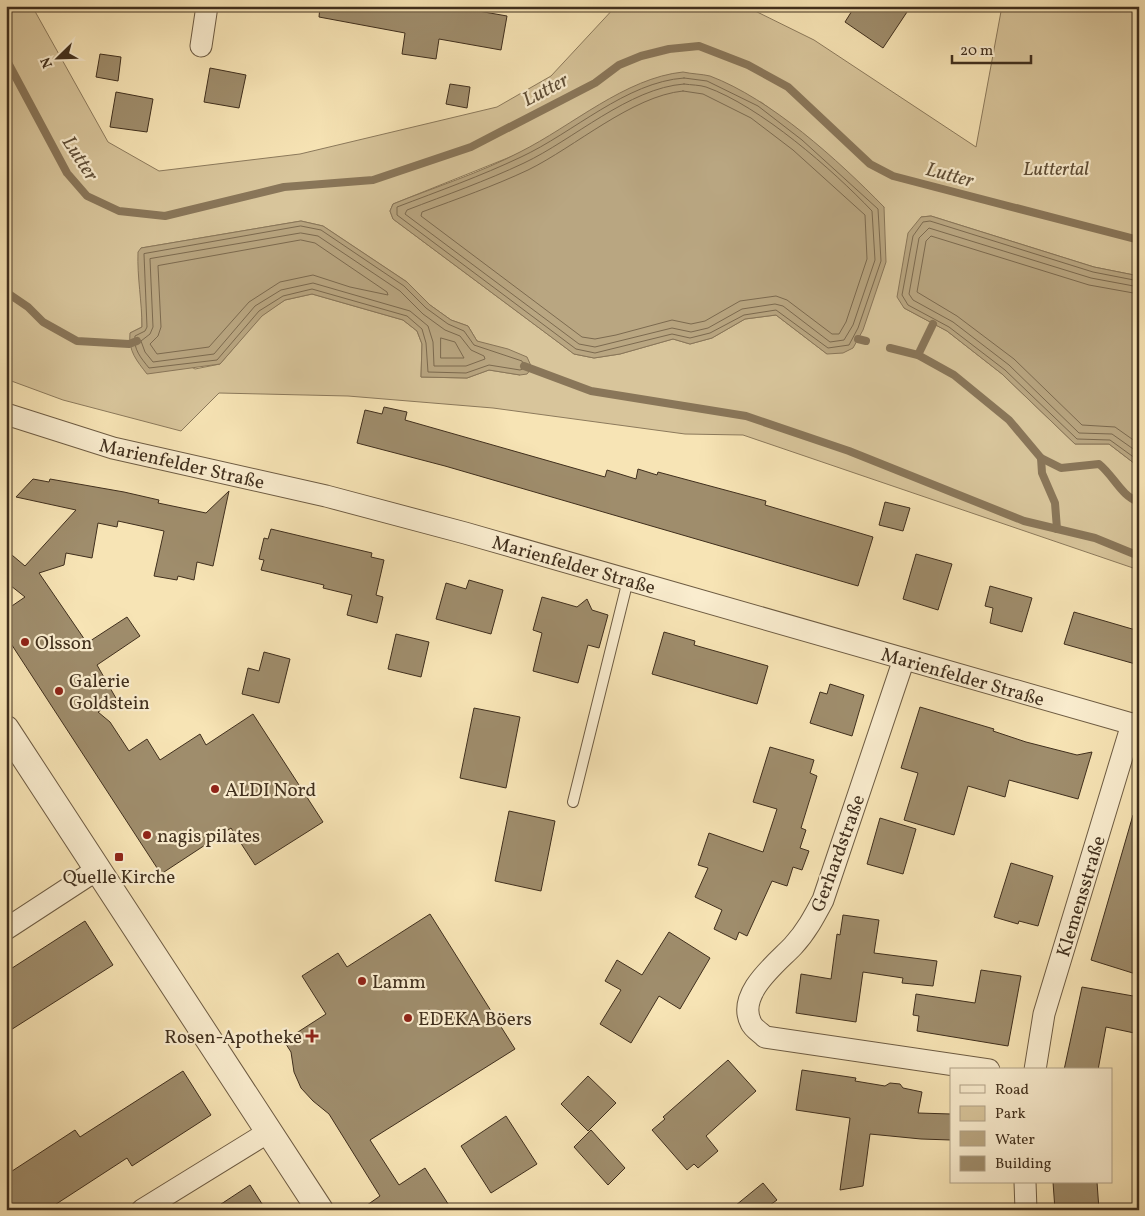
<svg xmlns="http://www.w3.org/2000/svg" width="1145" height="1216" font-family="Vollkorn,serif">
<style>
.green{fill:#d8c59b;stroke:#8c7a5c;fill-rule:evenodd}
.water{fill:#b9a681;stroke:#897659}
.lines{fill:none;stroke-linecap:round;stroke-linejoin:round}
.shore{stroke:#7c6a4f;stroke-width:1}
.stream{stroke:#897659;stroke-width:8}
.building{fill:#9f8d6c;stroke:#402f1d}
.service-casing{stroke:#6e5c43;stroke-width:12}
.minor-casing{stroke:#6e5c43;stroke-width:23}
.tertiary-casing{stroke:#6e5c43;stroke-width:28}
.service{stroke:#faedcf;stroke-width:10}
.minor{stroke:#faedcf;stroke-width:21}
.tertiary{stroke:#faedcf;stroke-width:26}
.poi-dot{fill:#8f2418;stroke:#faedcf;stroke-width:2}
.labels{text-anchor:middle;stroke-width:4.5;stroke-linejoin:round;paint-order:stroke}
.park-label{font-size:19px;font-style:italic;fill:#5e4d36;stroke:#faedcf}
.street-label{font-size:19px;fill:#402f1d;stroke:#faedcf}
.poi-label{font-size:19px;fill:#402f1d;stroke:#faedcf;text-anchor:start}
.water-label{font-size:20px;font-style:italic;fill:#5e4d36;stroke:#faedcf}
</style>
<rect width="100%" height="100%" fill="#f7e4b5"/>
<filter id="stains"><feTurbulence type="fractalNoise" baseFrequency=".004" numOctaves="4"/><feColorMatrix values="0 0 0 0 .2 0 0 0 0 .09 0 0 0 0 .02 0 0 0 .5 -.17"/></filter>
<radialGradient id="worn" r=".72"><stop offset=".6" stop-color="#630" stop-opacity="0"/><stop offset="1" stop-color="#630" stop-opacity=".3"/></radialGradient>
<path class="green" d="M 6,6 L 32,6 L 108,142 L 159,171 L 300,154 L 497,107 L 551,76 L 616,6 L 745,6 L 814,40 L 976,147 L 1002,6 L 1139,6 L 1139,276 L 1094,267 L 931,216 L 921,217 L 904,308 L 947,331 L 1002,374 L 1075,444 L 1109,444 L 1139,467 L 1139,570 L 743,435 L 685,434 L 493,408 L 348,396 L 219,393 L 181,431 L 63,400 L 6,379 ZM 761,102 L 805,136 L 884,207 L 827,354 L 776,315 L 745,319 L 712,338 L 690,344 L 673,339 L 620,354 L 594,358 L 574,354 L 393,219 L 390,211 L 393,204 L 520,153 ZM 301,221 L 323,226 L 407,282 L 430,305 L 451,320 L 468,326 L 477,341 L 484,344 L 520,375 L 489,370 L 467,378 L 421,377 L 422,344 L 417,331 L 403,320 L 312,294 L 285,300 L 262,315 L 220,364 L 195,369 L 130,333 L 142,327 L 141,248 Z"/>
<g class="water">
<path d="M 683,72 C 692,74 702,74 710,76 C 771,99 838,160 884,207 L 886,262 L 863,330 L 853,348 L 843,353 L 827,354 L 776,315 L 745,319 L 712,338 L 690,344 L 673,339 L 620,354 L 594,358 L 574,354 L 393,219 L 390,211 L 393,204 C 435,187 480,173 520,152 C 572,126 625,78 683,72 Z"/>
<polygon points="931,216 1094,267 1139,276 1139,467 1109,444 1075,444 1002,374 947,331 904,308 897,297 908,233 921,217"/>
<path d="M 301,221 L 323,226 L 407,282 L 430,305 L 451,320 L 468,326 L 477,341 L 508,349 L 527,357 L 532,368 L 527,374 L 520,375 L 489,370 L 467,378 L 421,377 L 422,344 L 417,331 L 403,320 L 312,294 L 285,300 L 262,316 L 220,364 L 147,374 C 137,361 128,351 130,333 L 142,327 C 142,302 137,277 138,252 L 141,248 Z"/>
</g>
<g class="lines">
<g class="shore">
<path d="M 684,78 L 707,81 L 758,106 L 802,140 L 878,209 L 881,261 L 858,328 L 849,345 L 828,348 L 776,310 L 744,315 L 710,333 L 690,338 L 672,334 L 595,353 L 576,349 L 397,215 L 397,207 C 439,191 481,176 521,157 C 573,133 626,82 684,78 Z"/>
<path d="M 684,84 C 691,85 700,85 706,87 C 760,106 833,170 872,211 L 875,260 L 853,325 L 844,340 L 830,342 L 783,306 L 775,304 L 742,309 L 708,328 L 691,332 L 672,328 L 595,347 L 579,344 L 405,214 L 407,210 C 446,195 486,181 524,163 C 573,140 629,88 684,84 Z"/>
<path d="M 683,91 L 703,94 L 751,118 L 793,150 L 865,215 L 867,259 L 846,322 L 839,334 L 832,334 L 787,300 L 776,296 L 740,301 L 705,321 L 691,324 L 672,320 L 616,335 L 595,339 L 582,337 L 421,216 L 422,212 C 457,199 494,186 528,170 C 575,147 632,96 683,91 Z"/>
<path d="M 301,226 L 321,230 L 404,286 L 426,308 L 448,324 L 464,331 L 474,345 L 522,361 L 525,368 L 520,370 L 489,365 L 466,373 L 428,372 L 426,343 L 422,329 L 407,316 L 312,289 L 283,296 L 259,311 L 217,360 L 149,368 C 141,358 133,349 135,336 L 145,331 L 147,327 L 144,254 Z"/>
<polygon points="301,233 318,236 400,291 423,314 445,330 460,336 471,350 484,356 485,359 466,366 434,366 433,342 428,326 410,311 313,283 281,290 255,306 214,354 153,362 145,352 141,341 150,334 153,327 150,259"/>
<polygon points="301,240 315,243 387,292 388,295 350,287 313,275 280,282 249,302 209,347 157,354 150,344 158,336 161,327 158,266"/>
<polyline points="1139,281 1093,272 930,221 923,222 913,236 902,295 908,305 949,327 1005,370 1077,439 1110,440 1139,461"/>
<polyline points="1139,287 1091,278 929,228 919,238 909,294 913,300 953,322 1009,365 1079,433 1112,434 1139,453"/>
<polyline points="1139,294 1089,285 931,236 926,241 917,292 957,316 1014,359 1082,425 1115,427 1139,444"/>
<polygon points="441,338 455,342 464,358 441,358"/>
</g>
<g class="stream">
<polyline points="6,59 67,173 87,196 119,211 165,216 284,187 373,180 471,147 595,83 619,65 641,56 669,49 699,46 748,65 788,87 870,164 893,176 1139,240"/>
<polyline points="6,292 28,307 43,322 77,341 129,344 137,341"/>
<polyline points="858,339 866,341"/>
<polyline points="890,348 918,355 954,375 1009,420 1041,458 1042,473 1055,503 1057,529"/>
<polyline points="918,355 933,324"/>
<polyline points="524,366 591,391 746,416 849,451 1024,521 1095,538 1139,556"/>
<path d="M 1041,458 L 1061,468 L 1099,464 C 1114,476 1121,496 1139,502"/>
</g>
</g>
<g class="building">
<polygon points="320,6 450,6 507,16 501,50 439,39 436,59 402,54 405,33 319,17"/>
<polygon points="855,6 911,6 883,48 845,22"/>
<polygon points="100,54 121,57 118,81 96,77"/>
<polygon points="210,68 246,75 239,108 204,102"/>
<polygon points="450,84 470,87 467,108 446,104"/>
<polygon points="116,92 153,99 147,132 110,127"/>
<polygon points="384,407 407,412 405,420 605,477 607,470 636,479 638,469 657,475 658,472 766,501 765,505 873,537 858,586 445,466 357,443 365,410 382,414"/>
<polygon points="33,479 49,482 50,479 124,492 159,500 158,503 206,513 229,491 213,566 197,562 194,580 178,576 177,580 154,576 164,531 118,521 117,527 98,523 92,558 66,553 64,565 39,573 87,643 127,617 140,636 97,665 117,700 98,712 110,722 129,751 147,739 160,760 200,734 206,745 253,714 323,822 255,865 231,828 161,874 6,636 6,610 25,597 6,582 6,550 25,566 76,510 16,497"/>
<polygon points="885,502 910,508 903,531 879,525"/>
<polygon points="271,529 372,553 371,557 384,560 376,595 383,597 377,623 347,615 352,595 323,588 324,585 261,570 264,560 259,559 264,538 268,539"/>
<polygon points="916,554 952,564 938,610 903,599"/>
<polygon points="469,580 503,590 491,634 436,619 446,583 466,589"/>
<polygon points="990,586 1032,598 1022,632 990,623 993,608 985,606"/>
<polygon points="542,597 577,607 587,599 592,610 608,615 599,648 588,645 578,683 533,671 542,633 533,630"/>
<polygon points="1074,612 1139,631 1139,665 1064,644"/>
<polygon points="664,632 695,641 694,645 768,666 757,704 652,674"/>
<polygon points="396,634 429,642 421,677 388,669"/>
<polygon points="264,652 290,659 279,703 242,694 248,668 259,671"/>
<polygon points="830,684 864,695 852,736 810,723 820,692 827,694"/>
<polygon points="920,707 994,729 993,731 1026,742 1077,755 1092,752 1078,799 1009,780 1005,797 968,786 954,835 904,820 918,773 901,768"/>
<polygon points="474,708 520,717 506,788 460,778"/>
<polygon points="770,747 814,760 810,773 817,776 801,828 806,830 800,848 809,851 802,870 793,867 787,886 772,881 747,936 739,932 736,940 714,929 722,910 695,897 708,868 698,865 709,833 763,852 777,809 753,802"/>
<polygon points="509,811 555,821 541,891 495,881"/>
<polygon points="1133,815 1139,816 1139,975 1091,960"/>
<polygon points="880,818 916,829 903,874 867,864"/>
<polygon points="1011,863 1053,876 1038,926 1019,921 1018,924 994,917"/>
<polygon points="430,914 515,1049 370,1140 399,1185 425,1168 452,1210 360,1210 380,1196 329,1114 313,1101 301,1088 294,1072 291,1052 284,1041 326,1014 302,976 338,953 347,967"/>
<polygon points="843,915 879,920 874,953 937,961 933,986 902,983 903,978 863,972 856,1022 796,1013 801,974 831,979 837,934 840,935"/>
<polygon points="85,921 113,965 6,1033 6,972"/>
<polygon points="669,932 710,958 680,1009 659,996 631,1043 600,1024 621,990 605,981 617,960 642,975"/>
<polygon points="981,970 1021,976 1008,1046 917,1031 919,1016 913,1015 916,994 975,1003"/>
<polygon points="1082,987 1139,997 1139,1034 1106,1027 1098,1070 1064,1070"/>
<polygon points="728,1060 756,1091 706,1136 718,1151 698,1168 694,1164 687,1170 652,1130 665,1119 663,1117"/>
<polygon points="802,1070 856,1078 855,1081 885,1086 890,1083 900,1084 903,1088 922,1092 918,1113 951,1114 951,1140 921,1139 870,1134 863,1186 840,1190 850,1118 796,1110"/>
<polygon points="183,1071 211,1115 132,1166 127,1158 47,1210 14,1210 6,1198 6,1175 75,1130 80,1137"/>
<polygon points="588,1076 616,1103 588,1131 561,1104"/>
<polygon points="506,1116 537,1164 491,1193 461,1146"/>
<polygon points="591,1130 625,1168 608,1185 574,1147"/>
<polygon points="1053,1182 1097,1182 1099,1210 1055,1210"/>
<polygon points="763,1183 777,1200 763,1210 730,1210"/>
<polygon points="250,1185 266,1210 212,1210"/>
</g>
<g class="lines">
<g class="service-casing">
<polyline id="service" points="573,802 628,580"/>
</g>
<g class="minor-casing">
<g id="minor">
<polyline points="201,46 207,6"/>
<polyline points="6,414 113,448 326,496 465,533 1139,726"/>
<path d="M 904,659 L 823,900 C 814,917 806,932 793,946 C 777,963 736,994 751,1023 C 753,1028 761,1033 765,1037 L 989,1070"/>
<polyline points="6,929 98,869"/>
<polyline points="1035,1070 1044,1014 1132,724"/>
<polyline points="1025,1182 1026,1210"/>
<polyline points="142,1210 270,1131"/>
</g>
</g>
<g class="tertiary-casing">
<polyline id="tertiary" points="6,729 320,1210"/>
</g>
<use href="#service" class="service"/>
<use href="#minor" class="minor"/>
<use href="#tertiary" class="tertiary"/>
</g>
<g class="poi-dot">
<circle cx="25" cy="642" r="5"/>
<circle cx="59" cy="691" r="5"/>
<circle cx="215" cy="789" r="5"/>
<circle cx="147" cy="835" r="5"/>
<rect x="114" y="852" width="10" height="10" rx="2.5"/>
<circle cx="362" cy="981" r="5"/>
<circle cx="408" cy="1018" r="5"/>
<path d="M309.5 1028.5h5v5h5v5h-5v5h-5v-5h-5v-5h5z"/>
</g>
<g class="labels">
<g class="park-label">
<text x="1056" y="175">Luttertal</text>
</g>
<g class="street-label">
<text transform="translate(182 463) rotate(13)" y="7">Marienfelder Straße</text>
<text transform="translate(574 564) rotate(16)" y="7">Marienfelder Straße</text>
<text transform="translate(963 676) rotate(16)" y="7">Marienfelder Straße</text>
<text transform="translate(837 853) rotate(-70)" y="7">Gerhardstraße</text>
<text transform="translate(1080 896) rotate(-73)" y="7">Klemensstraße</text>
</g>
<g class="poi-label">
<text x="35" y="649">Olsson</text>
<text x="69" y="687">Galerie<tspan x="69" dy="22">Goldstein</tspan></text>
<text x="225" y="796">ALDI Nord</text>
<text x="157" y="842">nagis pilates</text>
<text x="119" y="883" text-anchor="middle">Quelle Kirche</text>
<text x="372" y="988">Lamm</text>
<text x="418" y="1025">EDEKA Böers</text>
<text x="302" y="1043" text-anchor="end">Rosen-Apotheke</text>
</g>
<g class="water-label">
<text transform="translate(545 89) rotate(-28)" y="7">Lutter</text>
<text transform="translate(81 158) rotate(57)" y="7">Lutter</text>
<text transform="translate(950 174) rotate(15)" y="7">Lutter</text>
</g>
</g>
<rect width="1145" height="1216" fill="none" stroke="#f7e4b5" stroke-width="25"/>
<rect x="8" y="8" width="1130" height="1201" fill="none" stroke="#402f1d" stroke-width="2.5"/>
<rect x="12" y="12" width="1120" height="1191" fill="none" stroke="#402f1d"/>
<rect x="950" y="1068" width="162" height="115" fill="#faedcf" stroke="#b0a188"/>
<rect x="960" y="1085" width="25" height="8" fill="#faedcf" stroke="#b0a188"/>
<text x="995" y="1094" font-size="15" fill="#402f1d">Road</text>
<rect x="960" y="1106" width="25" height="15" fill="#d8c59b" stroke="#b0a188"/>
<text x="995" y="1118" font-size="15" fill="#402f1d">Park</text>
<rect x="960" y="1131" width="25" height="15" fill="#b9a681" stroke="#b0a188"/>
<text x="995" y="1144" font-size="15" fill="#402f1d">Water</text>
<rect x="960" y="1156" width="25" height="15" fill="#9f8d6c" stroke="#b0a188"/>
<text x="995" y="1168" font-size="15" fill="#402f1d">Building</text>
<g transform="translate(58 58) rotate(247)" stroke="#faedcf" stroke-width="4" paint-order="stroke">
<path d="M0-4L9 19L0 12L-9 19Z" fill="#402f1d"/>
<text y="-8" font-size="14" font-weight="bold" text-anchor="middle" fill="#402f1d">N</text>
</g>
<path d="M952 55v8h79v-8" fill="none" stroke="#402f1d" stroke-width="2.5"/>
<text x="960" y="55" font-size="15" fill="#402f1d" stroke="#faedcf" stroke-width="4" paint-order="stroke">20 m</text>
<rect width="100%" height="100%" filter="url(#stains)"/>
<rect width="100%" height="100%" fill="url(#worn)"/>
</svg>
